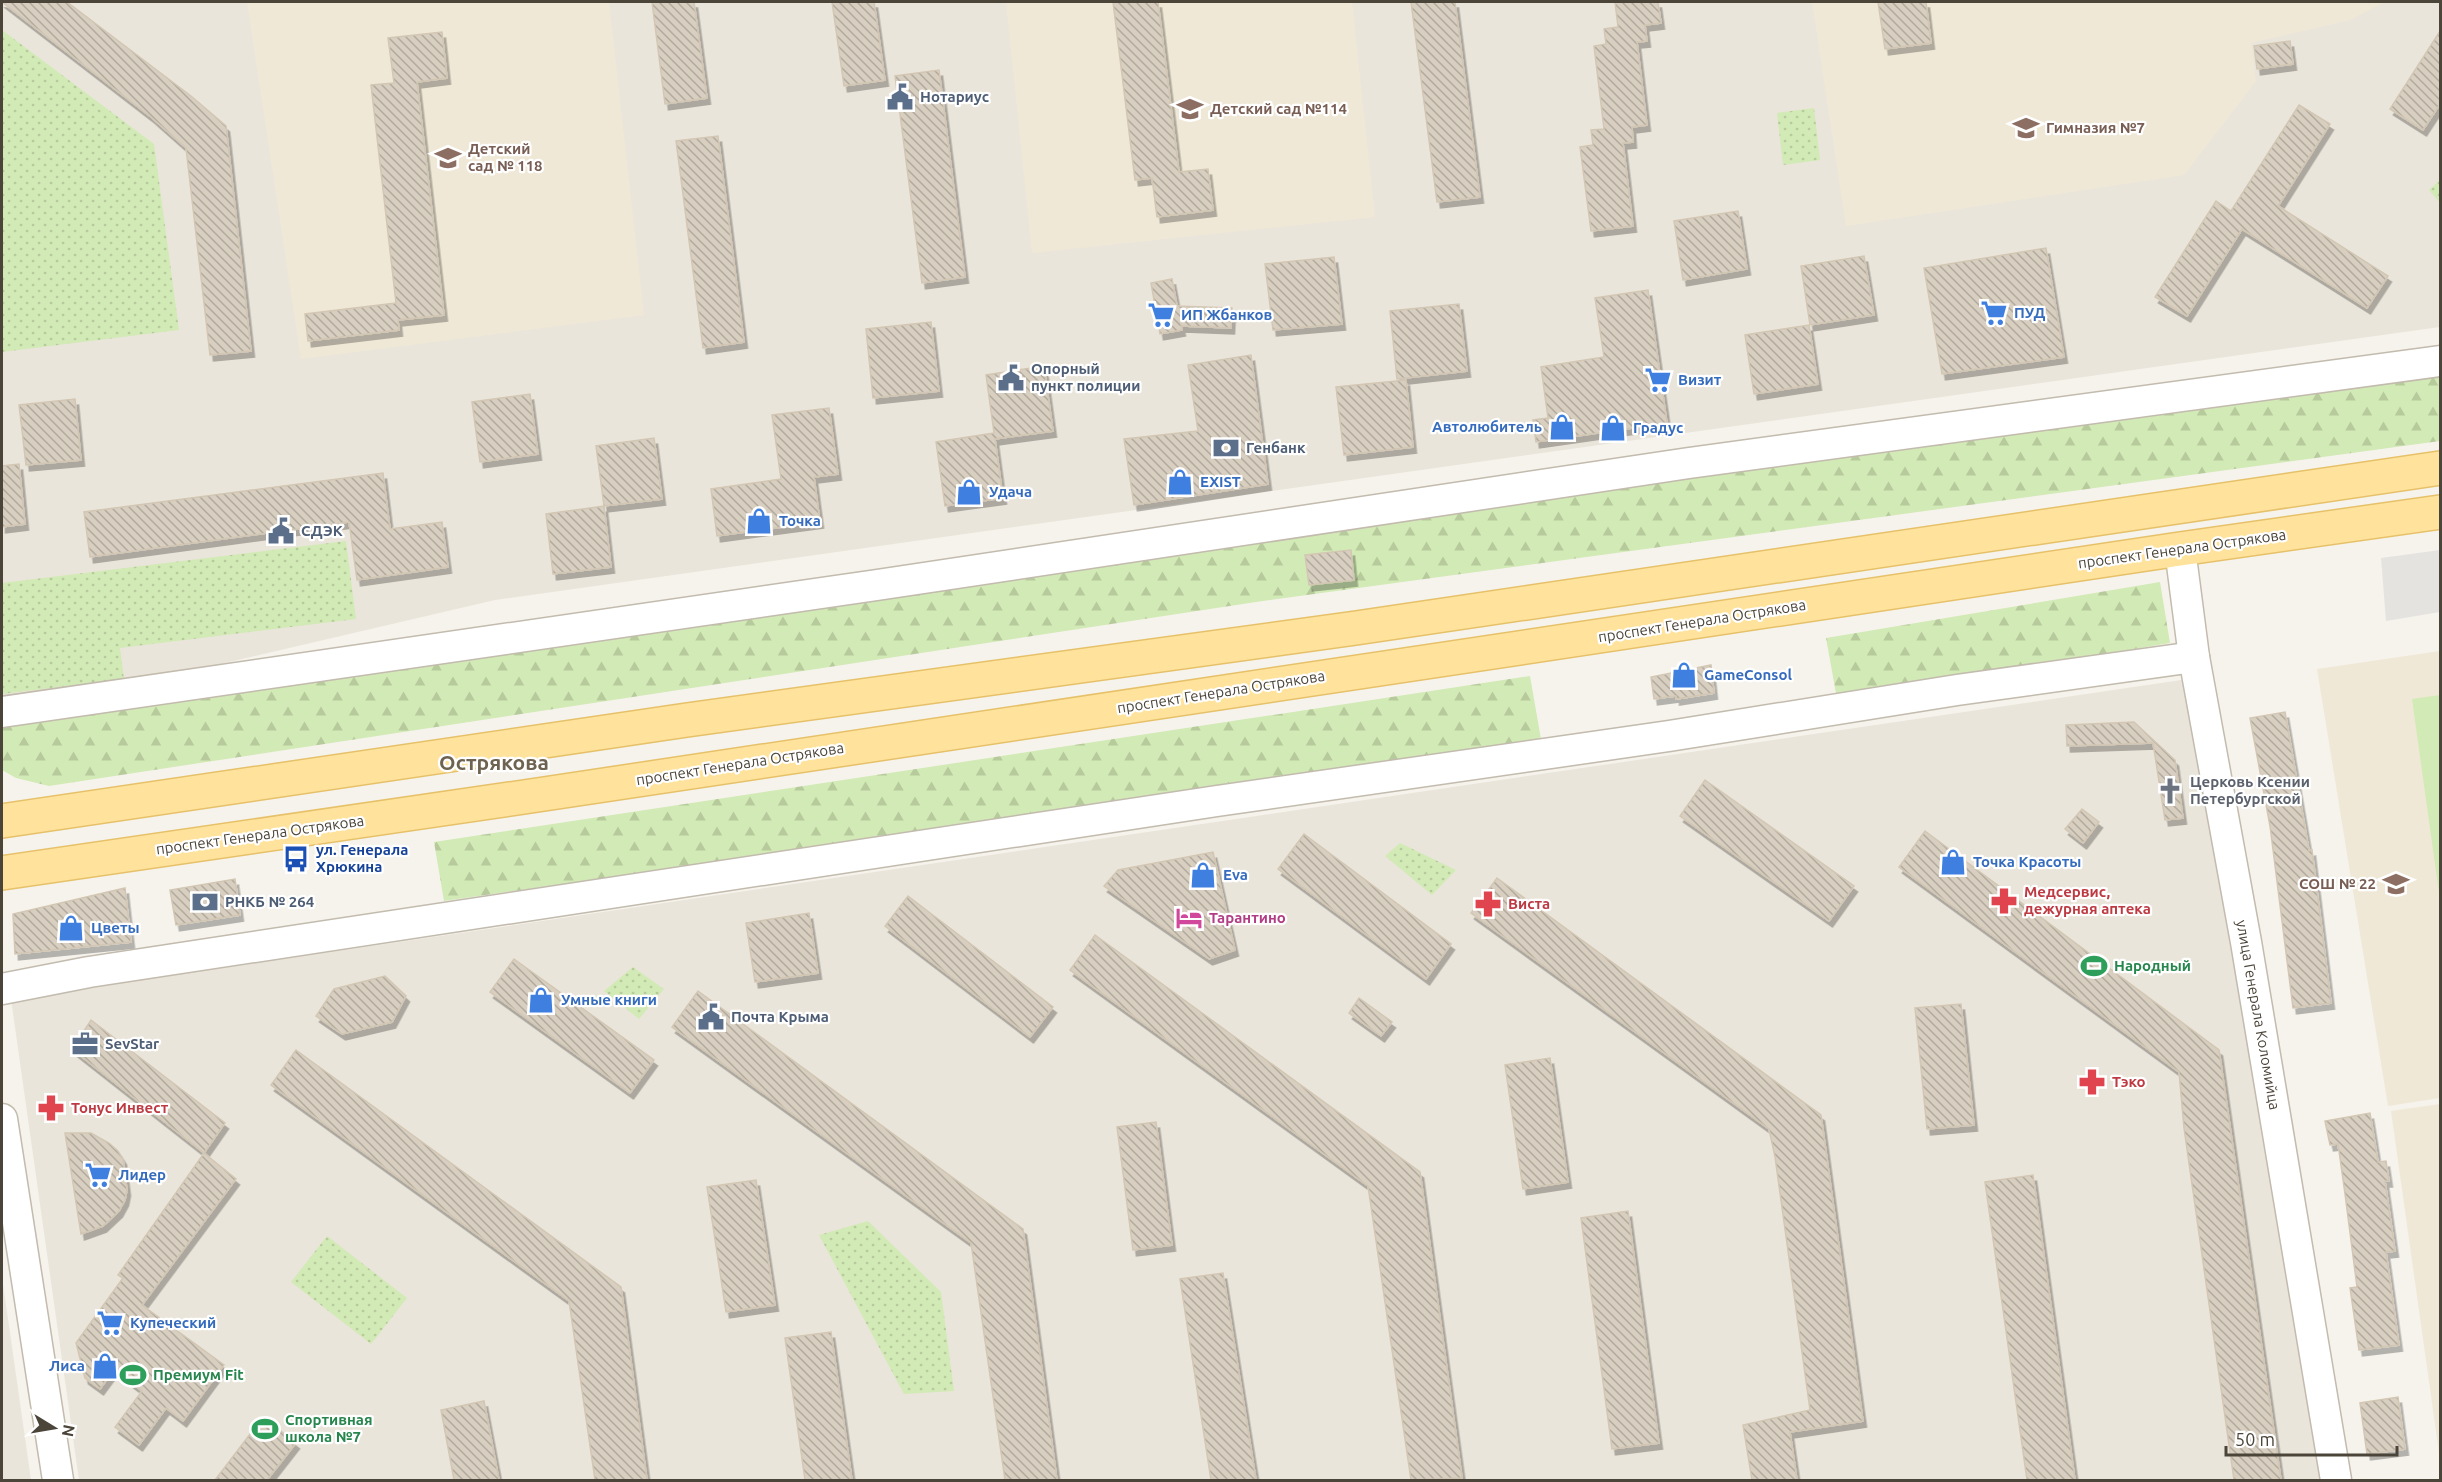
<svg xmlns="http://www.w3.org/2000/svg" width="2442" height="1482" font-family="Ubuntu,sans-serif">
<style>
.residential{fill:#eae5da}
.education{fill:#efe8d6}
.grass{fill:url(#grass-dots)}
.forest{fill:url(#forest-firs)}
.pitch{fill:#d2eab5}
.parking{fill:#e5e3e0}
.building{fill:url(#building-back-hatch);stroke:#d3c7b4;stroke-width:1.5;filter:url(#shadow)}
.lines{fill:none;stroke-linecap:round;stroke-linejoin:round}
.minor-casing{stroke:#c2bbae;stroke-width:33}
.major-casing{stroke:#e6c16a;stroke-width:36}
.minor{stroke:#fff;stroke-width:30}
.major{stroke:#ffe39c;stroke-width:33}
.labels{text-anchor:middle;stroke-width:4.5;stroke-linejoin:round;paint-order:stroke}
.service-label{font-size:15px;font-weight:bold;fill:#4e5e75;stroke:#fff;text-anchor:start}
.education-label{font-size:15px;font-weight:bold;fill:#785e54;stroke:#fff;text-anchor:start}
.shop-label{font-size:15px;font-weight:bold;fill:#366cbe;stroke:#fff;text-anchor:start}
.street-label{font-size:15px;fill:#4b4439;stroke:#fff}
.worship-label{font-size:15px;font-weight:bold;fill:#5b616d;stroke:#fff;text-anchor:start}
.transit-label{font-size:15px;font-weight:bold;fill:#164399;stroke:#fff;text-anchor:start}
.health-label{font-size:15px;font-weight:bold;fill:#be3a42;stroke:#fff;text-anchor:start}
.hotel-label{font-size:15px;font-weight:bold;fill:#b23c85;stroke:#fff;text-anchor:start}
.leisure-label{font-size:15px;font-weight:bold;fill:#27864d;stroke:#fff;text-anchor:start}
.district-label{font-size:21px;font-weight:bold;fill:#6e6250;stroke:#fff}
</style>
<defs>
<pattern id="grass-dots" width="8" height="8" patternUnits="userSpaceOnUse" patternTransform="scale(1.5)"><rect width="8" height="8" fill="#d2eab5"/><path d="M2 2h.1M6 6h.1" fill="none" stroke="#b6ca9c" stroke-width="1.8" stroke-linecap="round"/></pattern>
<pattern id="forest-firs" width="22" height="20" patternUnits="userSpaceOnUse" patternTransform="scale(1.5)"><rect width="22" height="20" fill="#d2eab5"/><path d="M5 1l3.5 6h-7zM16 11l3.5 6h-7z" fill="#b6ca9c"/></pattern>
<pattern id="building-back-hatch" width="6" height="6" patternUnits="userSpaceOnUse" patternTransform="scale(1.5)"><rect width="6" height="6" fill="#d8cfc1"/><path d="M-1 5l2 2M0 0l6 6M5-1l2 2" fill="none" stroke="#b1aa9e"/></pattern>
<filter id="shadow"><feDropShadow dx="3.5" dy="6" stdDeviation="0" flood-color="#0004"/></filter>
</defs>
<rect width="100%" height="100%" fill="#f6f3ec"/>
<g class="residential">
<polygon points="2,2 2440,2 2440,327 495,600 135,684 2,702"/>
<polygon points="2188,679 2322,1480 79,1480 11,999"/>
<polygon points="2,1277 31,1480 2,1480"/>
</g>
<g class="education">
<polygon points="247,2 609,2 644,315 301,359"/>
<polygon points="1006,2 1352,2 1375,217 1032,253"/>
<polygon points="1812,2 2385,2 2350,20 2251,43 2256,81 2184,175 1846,226"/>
<polygon points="2440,651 2440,1098 2388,1106 2317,669"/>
<polygon points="2440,1104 2440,1460 2391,1111"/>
</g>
<g class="grass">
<polygon points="2,30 154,144 179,330 2,352"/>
<polygon points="1814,108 1820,160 1783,165 1777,113"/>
<polygon points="2440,180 2440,203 2429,190"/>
<polygon points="346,541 356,619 120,648 124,679 2,694 2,583"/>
<polygon points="1400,843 1456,870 1432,895 1385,856"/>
<polygon points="633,967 664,989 639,1019 604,991"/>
<polygon points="868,1221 941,1292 954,1391 904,1394 819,1235"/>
<polygon points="327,1236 407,1298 371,1344 291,1282"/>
</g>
<g class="forest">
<polygon points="2440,374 2440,441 1256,602 49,786 16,778 2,770 2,724 2235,399"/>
<polygon points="2160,582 2170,643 1837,699 1826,638"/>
<polygon points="1530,676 1542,745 444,901 434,842"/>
</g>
<polygon class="pitch" points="2440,695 2440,900 2412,699"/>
<polygon class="parking" points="2440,550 2440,612 2386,621 2381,558"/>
<g class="building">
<polygon points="2,2 67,2 191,96 226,126 251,351 210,355 186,148 151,117"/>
<polygon points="652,2 694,2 707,98 665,104"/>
<polygon points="832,2 874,2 885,80 844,86"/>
<polygon points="1113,2 1158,2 1179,172 1208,169 1213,210 1157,217 1152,178 1135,180"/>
<polygon points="1411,2 1455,2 1480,197 1437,202"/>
<polygon points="1615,2 1658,2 1661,23 1645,25 1647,41 1637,42 1647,125 1632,127 1633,142 1623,143 1633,226 1591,231 1580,147 1593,145 1591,130 1604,129 1594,46 1606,44 1604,29 1618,27"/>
<polygon points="1878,2 1926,2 1931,43 1885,49"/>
<polygon points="2440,31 2440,104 2423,130 2390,109"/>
<polygon points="442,32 447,78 417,82 444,315 398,320 399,330 308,341 305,314 396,303 371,85 394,83 388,38"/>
<polygon points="2290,41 2293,64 2257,69 2254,46"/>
<polygon points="939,70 965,277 922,283 895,76"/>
<polygon points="2299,105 2330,124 2278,206 2388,276 2367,308 2242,229 2187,316 2155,297 2216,201 2231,211"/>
<polygon points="718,136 744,342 703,348 676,141"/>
<polygon points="1738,211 1747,269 1683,280 1674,221"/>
<polygon points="2046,248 2064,357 1942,374 1924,268"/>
<polygon points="1864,256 1874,315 1810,325 1801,266"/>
<polygon points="1334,257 1342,324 1273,330 1265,264"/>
<polygon points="1172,279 1177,306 1232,308 1231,328 1181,326 1182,330 1160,334 1151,283"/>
<polygon points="1648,290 1667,423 1536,442 1533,420 1548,418 1541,367 1604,357 1595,298"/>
<polygon points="1459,304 1467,371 1397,379 1390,311"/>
<polygon points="931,322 939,391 873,398 866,329"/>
<polygon points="1809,325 1818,384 1754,394 1745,335"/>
<polygon points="1251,355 1268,484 1134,505 1124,439 1198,431 1188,365"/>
<polygon points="1044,366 1053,431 995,439 1003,498 945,506 936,442 994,433 986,375"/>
<polygon points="1406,380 1413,447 1344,455 1336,387"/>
<polygon points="530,394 538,454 480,462 472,402"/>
<polygon points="75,399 81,460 26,465 19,405"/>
<polygon points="829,408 838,474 814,477 820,522 717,536 711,489 781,479 772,415"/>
<polygon points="654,438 662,499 604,506 596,446"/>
<polygon points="19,464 25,524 2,527 2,466"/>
<polygon points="383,473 390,529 442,522 448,567 357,580 349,522 90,557 84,512"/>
<polygon points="604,506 611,567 553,574 546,514"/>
<polygon points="1351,550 1354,580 1309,585 1305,555"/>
<polygon points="1711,665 1714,693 1676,699 1676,696 1654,699 1651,677"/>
<polygon points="2285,712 2309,851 2312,850 2331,1003 2293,1008 2270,826 2250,718"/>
<polygon points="2134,722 2175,760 2183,818 2165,820 2153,743 2067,746 2066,725"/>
<polygon points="1705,780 1854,886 1829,921 1680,816"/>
<polygon points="2082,809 2099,822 2083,843 2065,829"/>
<polygon points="1925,831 2219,1050 2281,1480 2234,1480 2184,1128 2179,1072 1899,867"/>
<polygon points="1304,834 1451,944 1426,979 1278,869"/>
<polygon points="1213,852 1235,950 1209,959 1104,886 1118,870"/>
<polygon points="1497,878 1821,1115 1863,1421 1790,1432 1797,1480 1752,1480 1743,1425 1810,1410 1775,1157 1769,1129 1471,913"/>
<polygon points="235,879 240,915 176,925 170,890"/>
<polygon points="125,888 131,942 15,954 13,914"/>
<polygon points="908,896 1053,1007 1030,1037 885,926"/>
<polygon points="809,913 818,973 755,982 746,923"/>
<polygon points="1095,935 1420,1172 1462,1478 1411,1480 1368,1186 1070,970"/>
<polygon points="514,959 654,1060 630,1093 490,992"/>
<polygon points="385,976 406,996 392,1022 342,1034 316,1016 334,989"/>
<polygon points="698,991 1023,1229 1057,1480 1005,1480 971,1243 672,1027"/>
<polygon points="1359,998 1392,1022 1381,1036 1349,1013"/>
<polygon points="1961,1004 1974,1125 1927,1129 1915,1008"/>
<polygon points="91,1020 225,1123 204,1153 72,1049"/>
<polygon points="296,1050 621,1287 647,1480 595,1480 569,1301 271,1085"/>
<polygon points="1550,1058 1568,1182 1523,1189 1505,1065"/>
<polygon points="2370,1113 2378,1162 2386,1161 2389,1181 2385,1181 2395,1251 2386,1252 2399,1345 2359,1350 2350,1288 2357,1287 2345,1194 2338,1144 2330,1145 2325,1121"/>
<polygon points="1156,1122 1172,1245 1133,1250 1117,1127"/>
<polygon points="65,1133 91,1133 109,1143 118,1151 123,1159 127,1190 125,1200 119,1211 103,1226 81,1234"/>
<polygon points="204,1153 236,1179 142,1305 224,1365 183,1421 166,1408 139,1445 115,1427 142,1391 114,1370 100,1389 85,1378 76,1343 123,1278 118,1275"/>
<polygon points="2033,1175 2075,1480 2027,1480 1985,1182"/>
<polygon points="756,1180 775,1305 726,1312 707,1187"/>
<polygon points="1628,1211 1659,1443 1612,1449 1581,1218"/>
<polygon points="1223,1273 1256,1480 1211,1480 1180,1279"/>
<polygon points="831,1332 852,1480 805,1480 785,1338"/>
<polygon points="2398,1397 2405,1449 2367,1454 2360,1403"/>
<polygon points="484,1401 499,1480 454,1480 441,1410"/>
<polygon points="263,1417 296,1443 267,1480 215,1480"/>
</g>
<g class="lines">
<g class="minor-casing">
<g id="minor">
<polyline points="2180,549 2194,657 2246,942 2336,1480"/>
<polyline points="2,712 877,585 1689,463 2440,361"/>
<polyline points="2,989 89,972 1217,801 1669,736 1957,690 2194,657"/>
<polyline points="2,1119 58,1480"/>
</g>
</g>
<g class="major-casing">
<g id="major">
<polyline points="2,821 687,720 1356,628 2440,468"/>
<polyline points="2,873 524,797 2180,549 2440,512"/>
</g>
</g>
<use href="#minor" class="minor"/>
<use href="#major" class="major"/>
</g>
<defs>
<g id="civic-bare" transform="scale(2.07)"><path d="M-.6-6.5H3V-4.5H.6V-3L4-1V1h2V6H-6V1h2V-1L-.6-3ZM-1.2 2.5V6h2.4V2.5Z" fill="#5c6f8a" stroke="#fff" stroke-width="2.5" paint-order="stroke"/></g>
<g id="school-bare" transform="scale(2.07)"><path d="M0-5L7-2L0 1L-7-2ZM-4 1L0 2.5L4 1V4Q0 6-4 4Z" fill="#8d6e63" stroke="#fff" stroke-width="2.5" paint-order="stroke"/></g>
<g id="supermarket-bare" transform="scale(2.07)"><path d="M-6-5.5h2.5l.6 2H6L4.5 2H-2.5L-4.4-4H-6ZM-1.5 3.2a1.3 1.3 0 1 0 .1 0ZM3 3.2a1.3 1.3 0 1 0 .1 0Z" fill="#3f7fe0" stroke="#fff" stroke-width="2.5" paint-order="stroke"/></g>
<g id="shop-bare" transform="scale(2.07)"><path d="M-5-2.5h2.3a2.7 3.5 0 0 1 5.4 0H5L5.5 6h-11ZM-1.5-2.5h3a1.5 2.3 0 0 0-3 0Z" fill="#3f7fe0" stroke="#fff" stroke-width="2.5" paint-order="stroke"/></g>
<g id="bank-bare" transform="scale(2.07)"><path d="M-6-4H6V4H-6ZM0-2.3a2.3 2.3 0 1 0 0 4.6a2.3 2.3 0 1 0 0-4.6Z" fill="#5c6f8a" stroke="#fff" stroke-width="2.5" paint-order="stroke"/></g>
<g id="church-bare" transform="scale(2.07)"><path d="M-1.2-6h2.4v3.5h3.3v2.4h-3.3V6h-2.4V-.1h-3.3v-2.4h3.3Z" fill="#6b7280" stroke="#fff" stroke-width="2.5" paint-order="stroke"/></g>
<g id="bus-bare" transform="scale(2.07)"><path d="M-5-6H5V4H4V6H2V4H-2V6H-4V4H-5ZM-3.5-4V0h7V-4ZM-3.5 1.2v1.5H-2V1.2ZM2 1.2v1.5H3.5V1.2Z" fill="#1a4fb4" stroke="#fff" stroke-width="2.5" paint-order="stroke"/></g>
<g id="pharmacy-bare" transform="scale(2.07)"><path d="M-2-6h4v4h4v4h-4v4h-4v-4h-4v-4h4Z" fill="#e0444e" stroke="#fff" stroke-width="2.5" paint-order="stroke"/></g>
<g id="hotel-bare" transform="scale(2.07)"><path d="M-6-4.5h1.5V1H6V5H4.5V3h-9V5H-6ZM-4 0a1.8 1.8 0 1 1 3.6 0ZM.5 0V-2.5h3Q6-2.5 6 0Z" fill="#d1479c" stroke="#fff" stroke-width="2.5" paint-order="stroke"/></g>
<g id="stadium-bare" transform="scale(2.07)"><path d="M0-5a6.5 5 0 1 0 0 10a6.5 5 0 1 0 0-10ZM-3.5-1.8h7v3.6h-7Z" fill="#2e9e5b" stroke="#fff" stroke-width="2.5" paint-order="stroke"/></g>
<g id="office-bare" transform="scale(2.07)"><path d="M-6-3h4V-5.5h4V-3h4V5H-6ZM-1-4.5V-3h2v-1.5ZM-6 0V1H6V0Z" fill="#5c6f8a" stroke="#fff" stroke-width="2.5" paint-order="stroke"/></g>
</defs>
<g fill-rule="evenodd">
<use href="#civic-bare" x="900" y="97"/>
<use href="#school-bare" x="1190" y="109"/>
<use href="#school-bare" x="2026" y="128"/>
<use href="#school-bare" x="448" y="158"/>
<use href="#supermarket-bare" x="1994" y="313"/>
<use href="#supermarket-bare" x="1161" y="315"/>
<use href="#civic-bare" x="1011" y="378"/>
<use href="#supermarket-bare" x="1658" y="380"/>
<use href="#shop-bare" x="1562" y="427"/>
<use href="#shop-bare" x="1613" y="428"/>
<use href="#bank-bare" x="1226" y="448"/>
<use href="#shop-bare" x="1180" y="482"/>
<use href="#shop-bare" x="969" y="492"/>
<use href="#shop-bare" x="759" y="521"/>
<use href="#civic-bare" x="281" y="531"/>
<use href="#shop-bare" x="1684" y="675"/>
<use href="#church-bare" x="2170" y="791"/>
<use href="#bus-bare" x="296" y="859"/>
<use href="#shop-bare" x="1953" y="862"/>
<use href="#shop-bare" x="1203" y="875"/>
<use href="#school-bare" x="2396" y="884"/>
<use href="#pharmacy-bare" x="2004" y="901"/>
<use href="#bank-bare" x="205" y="902"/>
<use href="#pharmacy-bare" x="1488" y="904"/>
<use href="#hotel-bare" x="1189" y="918"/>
<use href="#shop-bare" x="71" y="928"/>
<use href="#stadium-bare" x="2094" y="966"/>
<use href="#shop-bare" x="541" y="1000"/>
<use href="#civic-bare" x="711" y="1017"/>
<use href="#office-bare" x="85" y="1044"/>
<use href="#pharmacy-bare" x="2092" y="1082"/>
<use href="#pharmacy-bare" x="51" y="1108"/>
<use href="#supermarket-bare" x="98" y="1175"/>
<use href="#supermarket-bare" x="110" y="1323"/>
<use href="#shop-bare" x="105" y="1366"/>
<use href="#stadium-bare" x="133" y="1375"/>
<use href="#stadium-bare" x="265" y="1429"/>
</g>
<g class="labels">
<g class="service-label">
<text x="920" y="102">Нотариус</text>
<text x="1031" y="374">Опорный<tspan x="1031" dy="17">пункт полиции</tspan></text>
<text x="1246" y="453">Генбанк</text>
<text x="301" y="536">СДЭК</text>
<text x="225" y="907">РНКБ № 264</text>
<text x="731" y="1022">Почта Крыма</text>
<text x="105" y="1049">SevStar</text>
</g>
<g class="education-label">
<text x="1210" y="114">Детский сад №114</text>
<text x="2046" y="133">Гимназия №7</text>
<text x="468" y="154">Детский<tspan x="468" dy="17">сад № 118</tspan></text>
<text x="2376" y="889" text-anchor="end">СОШ № 22</text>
</g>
<g class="shop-label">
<text x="2014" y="318">ПУД</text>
<text x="1181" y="320">ИП Жбанков</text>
<text x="1678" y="385">Визит</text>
<text x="1542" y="432" text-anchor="end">Автолюбитель</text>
<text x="1633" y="433">Градус</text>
<text x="1200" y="487">EXIST</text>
<text x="989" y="497">Удача</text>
<text x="779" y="526">Точка</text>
<text x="1704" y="680">GameConsol</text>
<text x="1973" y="867">Точка Красоты</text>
<text x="1223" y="880">Eva</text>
<text x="91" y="933">Цветы</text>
<text x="561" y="1005">Умные книги</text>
<text x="118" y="1180">Лидер</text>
<text x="130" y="1328">Купеческий</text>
<text x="85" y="1371" text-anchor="end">Лиса</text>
</g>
<g class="street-label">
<text transform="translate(2182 549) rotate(-8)" y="5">проспект Генерала Острякова</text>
<text transform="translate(1702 621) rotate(-9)" y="5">проспект Генерала Острякова</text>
<text transform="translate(1221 692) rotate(-9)" y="5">проспект Генерала Острякова</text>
<text transform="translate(740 764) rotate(-9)" y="5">проспект Генерала Острякова</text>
<text transform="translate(260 835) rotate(-8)" y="5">проспект Генерала Острякова</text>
<text transform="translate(2258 1015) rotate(80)" y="5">улица Генерала Коломийца</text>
</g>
<g class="worship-label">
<text x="2190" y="787">Церковь Ксении<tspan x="2190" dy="17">Петербургской</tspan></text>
</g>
<g class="transit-label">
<text x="316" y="855">ул. Генерала<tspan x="316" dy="17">Хрюкина</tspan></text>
</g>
<g class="health-label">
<text x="2024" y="897">Медсервис,<tspan x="2024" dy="17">дежурная аптека</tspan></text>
<text x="1508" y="909">Виста</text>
<text x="2112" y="1087">Тэко</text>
<text x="71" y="1113">Тонус Инвест</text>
</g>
<g class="hotel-label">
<text x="1209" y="923">Тарантино</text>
</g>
<g class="leisure-label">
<text x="2114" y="971">Народный</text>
<text x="153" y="1380">Премиум Fit</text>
<text x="285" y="1425">Спортивная<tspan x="285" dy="17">школа №7</tspan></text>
</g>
<g class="district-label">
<text x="494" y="770">Острякова</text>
</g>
</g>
<rect width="2442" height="1482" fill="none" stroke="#4b4439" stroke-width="6"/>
<g transform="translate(54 1428) rotate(101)" stroke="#ffffff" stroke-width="4.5" paint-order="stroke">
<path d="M0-4.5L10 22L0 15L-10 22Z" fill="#4b4439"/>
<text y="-9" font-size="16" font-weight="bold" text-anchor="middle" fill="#4b4439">N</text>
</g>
<path d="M2226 1446v9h171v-9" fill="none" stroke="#4b4439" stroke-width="3"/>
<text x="2235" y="1446" font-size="18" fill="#4b4439" stroke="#ffffff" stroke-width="4.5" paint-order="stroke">50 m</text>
</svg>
